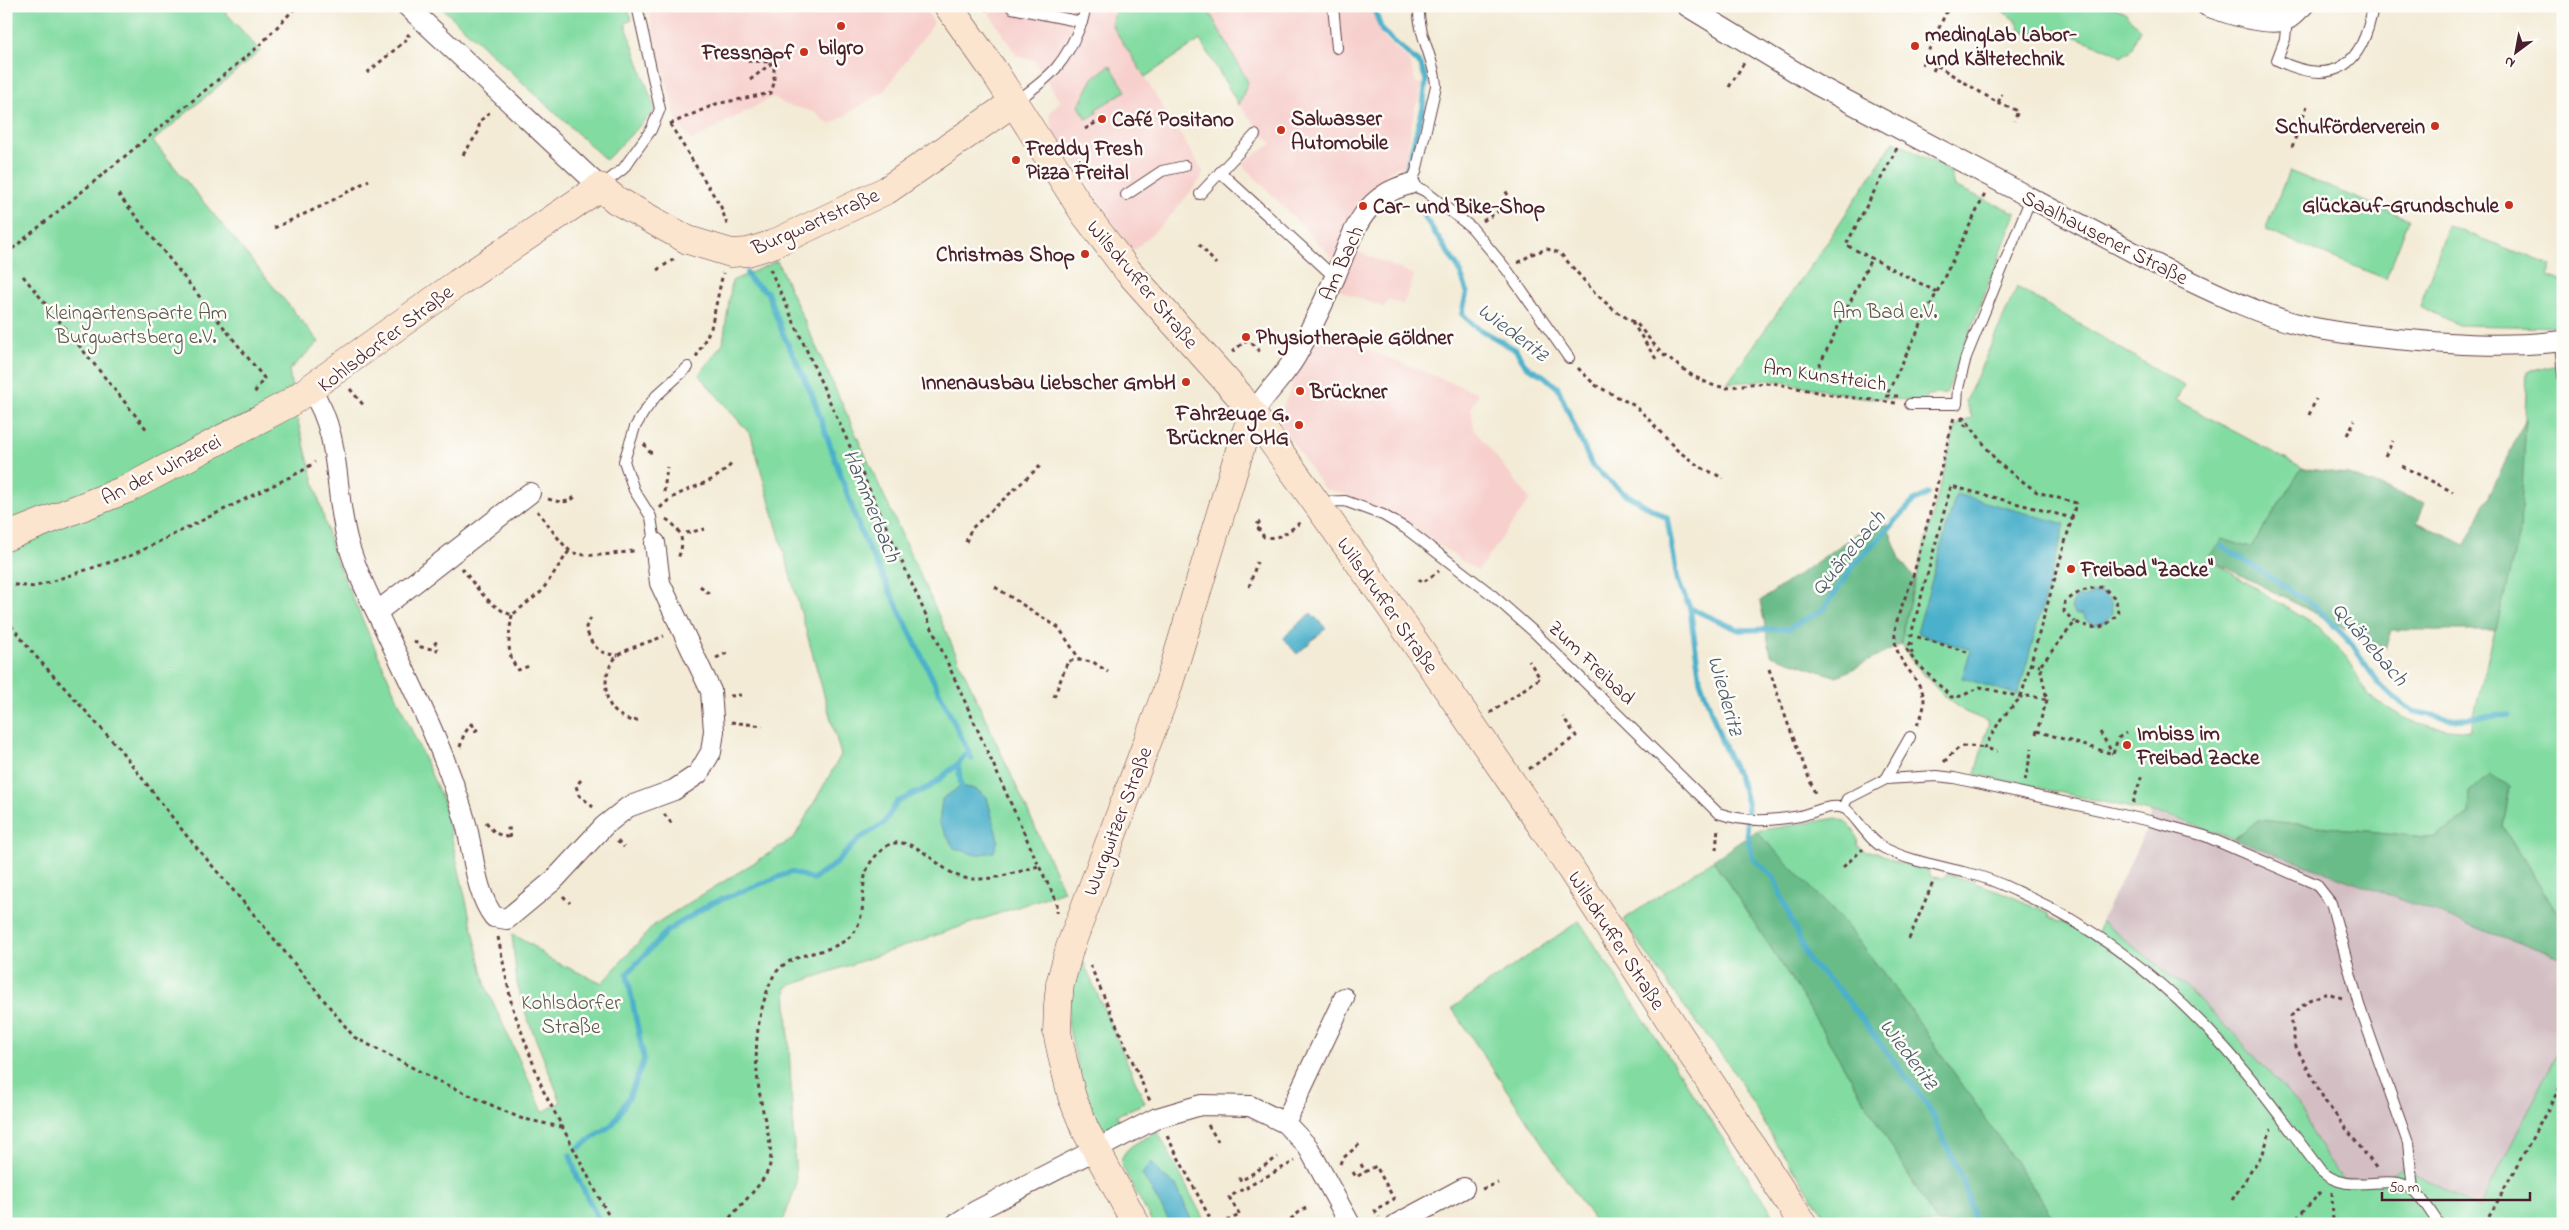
<svg xmlns="http://www.w3.org/2000/svg" width="2569" height="1230" font-family="'Indie Flower',sans-serif">
<style>
.built{fill:#f7d0cd}
.industrial{fill:#d2bec3}
.green{fill:#82dca2;stroke:#667e66}
.forest{fill:#69bc88;stroke:#5a6e5a}
.water{fill:#4cb0cb;stroke:#4b687b}
.lines{fill:none;stroke-linecap:round;stroke-linejoin:round}
.stream{stroke:#4cb0cb;stroke-width:5.5}
.lane-casing{stroke:#633e45;stroke-width:12}
.street-casing{stroke:#633e45;stroke-width:22}
.secondary-casing{stroke:#633e45;stroke-width:29}
.path{stroke:#633e45;stroke-width:3;stroke-dasharray:4 4;stroke-linecap:butt}
.lane{stroke:#fff;stroke-width:10}
.street{stroke:#fff;stroke-width:20}
.secondary{stroke:#fbe5cf;stroke-width:28}
.poi-dot{fill:#c8321e;stroke:#fdfcf7;stroke-width:2}
.labels{text-anchor:middle;stroke-width:5;stroke-linejoin:round;paint-order:stroke}
.poi-label{font-size:21px;font-weight:bold;fill:#4a1f2b;stroke:#fdfcf7;text-anchor:start}
.street-label{font-size:21px;fill:#4a1f2b;stroke:#fdfcf7}
.park-label{font-size:21px;fill:#5b584f;stroke:#fdfcf7}
.water-label{font-size:22px;font-style:italic;fill:#4b596b;stroke:#fdfcf7}
</style>
<rect width="100%" height="100%" fill="#fdfcf7"/>
<filter id="ink" filterUnits="userSpaceOnUse"><feTurbulence type="fractalNoise" baseFrequency=".02" numOctaves="2"/><feDisplacementMap in="SourceGraphic" scale="10" xChannelSelector="R" yChannelSelector="G"/><feConvolveMatrix kernelMatrix="1 2 1 2 8 2 1 2 1" color-interpolation-filters="sRGB"/></filter>
<filter id="wash" filterUnits="userSpaceOnUse"><feTurbulence type="fractalNoise" baseFrequency=".0096" numOctaves="4" result="noise"/><feDisplacementMap in="SourceGraphic" scale="20" xChannelSelector="R" yChannelSelector="G"/><feGaussianBlur stdDeviation="1.12" result="paint"/><feColorMatrix in="noise" values="0 0 0 0 0 0 0 0 0 0 0 0 0 0 0 0 0 1.4 0 .05"/><feComposite in="paint" operator="in"/></filter>
<g filter="url(#wash)">
<rect width="100%" height="100%" fill="#f3ebd6"/>
<g class="built">
<polygon points="650,6 924,6 934,23 884,91 830,125 814,112 786,105 773,97 691,141 676,119 651,22"/>
<polygon points="991,6 1117,6 1111,24 1203,171 1201,179 1167,220 1132,252 1053,131 1049,114 1061,100 1057,97 1034,60 1017,56 990,15"/>
<polygon points="1206,6 1372,6 1380,35 1409,61 1416,83 1421,84 1419,101 1415,106 1404,168 1397,167 1388,172 1379,191 1349,220 1342,234 1336,261 1241,163 1272,144 1239,105 1248,81"/>
<polygon points="1351,249 1415,275 1403,305 1388,300 1384,308 1336,289"/>
<polygon points="1320,331 1478,393 1471,408 1474,429 1530,499 1478,571 1399,518 1344,494 1324,489 1278,421 1301,362"/>
</g>
<polygon class="industrial" points="2152,812 2367,886 2563,959 2563,1041 2479,1209 2410,1170 2368,1179 2342,1179 2328,1160 2297,1104 2238,1038 2185,986 2101,921 2147,829"/>
<g class="green">
<polygon points="6,6 220,6 260,51 153,141 319,342 289,370 295,411 334,556 443,801 486,987 543,1112 561,1102 527,1017 517,983 512,934 532,945 549,959 602,983 655,924 794,838 841,755 751,435 699,375 723,343 732,281 777,261 1064,891 786,987 796,1186 782,1224 6,1224"/>
<polygon points="440,6 627,6 632,20 625,23 655,110 606,160"/>
<polygon points="1117,6 1206,6 1248,82 1239,105 1200,40 1145,77 1111,24"/>
<polygon points="1996,6 2111,6 2125,12 2140,29 2131,50 2121,57 2112,51 2058,30 2050,30 2038,40 2020,30 2017,22"/>
<polygon points="1110,65 1126,91 1096,109 1097,113 1087,119 1079,106 1093,78"/>
<polygon points="1894,141 1950,171 1954,186 2016,213 1946,394 1928,395 1925,401 1859,397 1772,380 1727,383 1815,260"/>
<polygon points="2289,171 2409,219 2386,279 2265,230"/>
<polygon points="2448,226 2551,265 2547,276 2563,282 2563,327 2459,325 2420,306"/>
<polygon points="2017,287 2184,386 2176,400 2302,468 2251,548 2209,559 2318,627 2348,659 2368,696 2406,719 2436,728 2470,731 2520,529 2527,372 2563,364 2563,923 2503,826 2510,786 2470,792 2470,814 2435,838 2258,820 2234,839 2168,816 1975,774 1989,722 1965,712 1942,694 1911,660 1902,644 1903,628 1956,425 1972,418 1966,401"/>
<path d="M 1837,818 C 1851,824 1857,832 1858,846 L 1866,852 L 1877,852 L 1897,862 L 1928,870 L 1931,877 L 1942,878 L 1948,874 L 1999,891 L 2047,912 L 2049,917 L 2058,922 L 2062,921 L 2095,939 L 2101,921 L 2185,986 L 2238,1038 L 2297,1104 L 2328,1160 L 2342,1179 C 2362,1179 2389,1182 2403,1166 L 2479,1209 L 2563,1041 L 2563,1224 L 2058,1224 L 1904,1000 L 1843,921 L 1756,831 Z"/>
<polygon points="1713,860 1794,983 1938,1224 1830,1224 1777,1145 1734,1071 1680,1001 1623,920"/>
<polygon points="1579,921 1779,1224 1596,1224 1452,1008"/>
<polygon points="1078,958 1083,961 1145,1103 1117,1115 1122,1126 1111,1130 1096,1125 1088,1113 1068,1024 1069,987"/>
<path d="M 1158,1132 L 1206,1224 L 1153,1224 L 1121,1164 C 1122,1146 1143,1140 1158,1132 Z"/>
</g>
<g class="forest">
<polygon points="2526,419 2520,529 2496,630 2391,630 2385,649 2209,559 2222,539 2251,548 2302,468 2346,474 2425,503 2417,522 2465,545"/>
<polygon points="1873,523 1887,525 1901,561 1915,579 1903,628 1902,644 1837,677 1771,655 1760,601"/>
<polygon points="2489,775 2510,786 2503,826 2563,923 2563,959 2234,839 2258,820 2435,838 2469,814 2470,792"/>
<polygon points="1756,831 1843,921 1904,1000 2058,1224 1938,1224 1794,983 1713,860"/>
</g>
<g class="water">
<polygon points="1956,494 2065,524 2018,695 1962,678 1971,650 1917,633"/>
<polygon points="2092,593 2102,593 2111,602 2112,613 2106,621 2096,625 2087,621 2082,614 2074,614 2071,608 2075,598 2080,596 2085,598"/>
<polygon points="1311,613 1326,628 1297,654 1283,638"/>
<polygon points="961,786 975,789 987,797 998,840 994,852 976,855 954,848 939,823 942,799"/>
<polygon points="1152,1162 1161,1175 1176,1185 1193,1224 1171,1224 1142,1174"/>
</g>
<g class="lines">
<g class="stream">
<polyline points="1373,6 1382,31 1421,65 1426,80 1423,108 1406,171"/>
<polyline points="1423,215 1459,269 1467,291 1462,314 1476,327 1516,350 1526,366 1544,376 1558,388 1592,466 1624,493 1667,518 1678,582 1690,608 1700,680 1722,742 1743,787 1748,807 1747,833 1753,859 1773,876 1809,962 1838,988 1928,1106 1964,1183 1975,1224"/>
<polyline points="747,273 751,281 767,292 783,334 813,397 860,530 972,759"/>
<polyline points="2222,546 2315,606 2352,644 2379,685 2412,711 2450,719 2509,715"/>
<polyline points="1690,608 1739,630 1788,629 1824,609 1854,565 1914,501 1928,494"/>
<polyline points="958,764 961,786"/>
<polyline points="578,1148 613,1124 629,1097 644,1060 627,974 667,931 710,904 791,872 813,879 835,864 859,839 884,823 897,802 931,786 958,764 968,751"/>
<polyline points="570,1155 578,1179 601,1224"/>
</g>
</g>
</g>
<g filter="url(#ink)">
<g class="lines">
<g class="lane-casing">
<g id="lane">
<polyline points="1333,6 1337,48"/>
<path d="M 1419,6 C 1417,34 1435,59 1436,86 L 1416,172 L 1410,184 L 1425,191 L 1472,228 L 1507,270 L 1569,358"/>
<polyline points="1012,8 1082,22 1086,6"/>
<path d="M 2287,19 L 2285,39 L 2277,60 C 2334,88 2363,66 2373,6"/>
<path d="M 1015,102 C 1052,76 1065,64 1082,22"/>
<polyline points="1220,172 1330,273"/>
<polyline points="601,186 623,169 651,130 660,109 637,6"/>
<polyline points="1200,194 1255,135"/>
<polyline points="1126,195 1162,171 1185,166"/>
<polyline points="2560,342 2563,376"/>
<polyline points="1910,404 1957,404 1958,388 1966,357 2031,198"/>
<path d="M 1319,502 L 1345,501 L 1383,515 L 1405,528 L 1491,594 L 1534,632 L 1718,813 C 1747,823 1770,821 1800,816 C 1813,813 1831,803 1844,808 C 1854,813 1867,839 1884,848 C 1909,861 1936,865 1963,872 C 1981,876 2000,883 2016,891 C 2098,927 2166,982 2226,1049 C 2260,1087 2290,1130 2321,1171 C 2351,1198 2390,1170 2413,1190 C 2423,1198 2431,1213 2439,1224"/>
<polyline points="655,543 651,517 634,490 624,461 635,427 644,412 656,396 688,367"/>
<polyline points="1886,779 1910,737"/>
<polyline points="1843,808 1847,799 1886,779 1937,776 1954,778 2150,821 2205,836 2316,884 2331,903 2359,1005 2408,1143 2413,1189"/>
</g>
</g>
<g class="street-casing">
<g id="street">
<polyline points="407,6 600,187"/>
<path d="M 1687,6 L 1817,85 L 2165,269 C 2209,290 2258,315 2306,326 C 2335,333 2366,336 2396,339 C 2452,344 2507,348 2563,341"/>
<path d="M 2207,6 C 2226,13 2269,28 2288,19 C 2293,16 2298,10 2303,6"/>
<path d="M 311,390 C 343,436 333,494 349,546 C 358,577 374,606 388,636 C 417,697 448,758 466,824 C 474,854 475,892 494,917 L 507,919 L 554,880 L 604,826 L 628,807 L 674,790 L 698,774 L 711,752 L 714,731 L 711,691 L 660,583 L 655,543"/>
<path d="M 1253,414 C 1265,393 1284,377 1296,356 C 1311,330 1323,304 1335,277 C 1352,236 1361,196 1410,184"/>
<polyline points="377,612 530,493"/>
<polyline points="1285,1123 1344,998"/>
<polyline points="956,1224 976,1211 1157,1118 1201,1105 1250,1106 1285,1123 1308,1147 1350,1224"/>
<polyline points="1397,1224 1464,1188"/>
</g>
</g>
<g class="secondary-casing">
<g id="secondary">
<polyline points="948,6 994,71 1084,213 1128,271 1238,394 1383,596 1561,854 1803,1224"/>
<polyline points="6,537 127,489 288,404 458,283 600,187 616,200 688,240 731,253 748,252 773,244 887,190 1014,102"/>
<polyline points="1136,1224 1085,1129 1072,1097 1063,1060 1057,1032 1058,1005 1060,984 1070,947 1167,690 1242,443 1253,414"/>
</g>
</g>
<g class="path">
<polyline points="985,10 994,6"/>
<polyline points="1922,65 1949,6"/>
<polyline points="1933,71 1936,65 1998,103 2002,94"/>
<polyline points="367,73 405,41 409,36 407,34"/>
<polyline points="750,80 773,62"/>
<polyline points="1729,87 1744,63"/>
<polyline points="1998,103 2018,111 2014,121"/>
<polyline points="670,124 716,104 771,93 774,83 774,62 746,61"/>
<polyline points="670,124 721,207 728,227"/>
<polyline points="1085,129 1102,119"/>
<polyline points="2292,147 2307,106"/>
<polyline points="1897,148 1846,245 1937,292"/>
<polyline points="463,155 479,131 479,122 492,110"/>
<polyline points="118,194 264,378 253,395"/>
<polyline points="1483,221 1508,205 1509,197 1505,190 1507,189"/>
<polyline points="274,228 324,205 369,180"/>
<polyline points="1199,244 1216,264"/>
<polyline points="6,254 259,46 297,6"/>
<polyline points="1518,263 1532,254 1547,249 1560,253 1595,293 1615,311 1637,324 1662,354 1693,376 1712,385 1727,388 1748,384 1773,383 1831,395 1896,403"/>
<polyline points="770,269 1039,866 1057,902 1057,913"/>
<polyline points="657,270 676,258"/>
<polyline points="23,276 148,431"/>
<polyline points="1632,322 1656,359"/>
<polyline points="1246,337 1261,353"/>
<polyline points="1232,352 1248,339"/>
<polyline points="696,357 711,328 723,273"/>
<polyline points="1819,366 1871,259"/>
<polyline points="1578,368 1595,385 1637,407 1677,450 1700,467 1723,478"/>
<polyline points="350,389 365,407"/>
<polyline points="1898,396 1886,396 1985,194"/>
<polyline points="2309,415 2316,399"/>
<polyline points="1963,416 1998,463 2037,492 2076,503 2072,518"/>
<polyline points="1962,417 1962,423 1970,429"/>
<polyline points="2347,435 2355,420"/>
<polyline points="644,444 650,452 654,452"/>
<polyline points="2385,456 2393,441"/>
<polyline points="2402,466 2453,492"/>
<polyline points="664,492 667,467"/>
<path d="M 548,499 C 559,502 566,504 575,497"/>
<path d="M 660,508 C 681,485 713,488 733,462"/>
<path d="M 537,511 C 548,523 557,539 569,550 C 579,560 624,553 637,550"/>
<path d="M 666,519 C 682,529 686,543 677,560"/>
<path d="M 1260,522 L 1256,525 L 1264,537 C 1280,540 1289,531 1301,522"/>
<polyline points="686,533 705,529"/>
<polyline points="966,542 971,529 1040,466"/>
<path d="M 462,568 C 476,587 489,607 512,615 L 541,592 L 569,551"/>
<polyline points="1419,579 1422,583 1439,571"/>
<polyline points="6,584 34,587 132,555 302,471 315,462"/>
<polyline points="700,586 711,595"/>
<polyline points="995,587 1059,628 1080,660 1093,662 1108,672"/>
<polyline points="1249,587 1257,562"/>
<path d="M 512,615 C 509,634 505,654 518,670 L 529,666"/>
<path d="M 591,618 L 586,627 C 590,645 599,655 618,655"/>
<polyline points="6,619 31,651 118,747 186,835 262,924 354,1037 436,1080 520,1118 561,1127"/>
<polyline points="414,641 421,647 438,650"/>
<polyline points="437,642 435,643 438,649"/>
<polyline points="1911,642 1907,650 1914,660 1951,697 1962,696 1980,687 2021,697 2031,696 2047,700"/>
<polyline points="1911,642 1912,654"/>
<polyline points="1967,652 1911,635 1951,486 2072,518 2021,697 2001,719 1984,748 1997,751"/>
<polyline points="716,658 727,653"/>
<polyline points="2030,664 2040,666"/>
<polyline points="1769,669 1788,724 1816,796"/>
<polyline points="730,696 741,695"/>
<polyline points="1054,697 1068,661 1080,660"/>
<polyline points="1490,713 1540,678 1529,661"/>
<path d="M 638,720 L 631,721 C 625,718 616,714 612,708 C 602,694 604,665 620,654 C 633,646 650,642 664,636"/>
<polyline points="731,722 763,726"/>
<polyline points="472,723 475,731 478,729"/>
<path d="M 1917,725 C 1942,681 1892,673 1895,633 C 1896,615 1907,595 1912,579 C 1928,525 1940,471 1954,417"/>
<polyline points="2037,731 2113,754 2118,738 2126,733"/>
<polyline points="2100,732 2113,754"/>
<path d="M 2036,734 L 2047,700 L 2040,666 L 2075,622 C 2096,630 2103,631 2118,613 L 2116,599 L 2103,587 C 2087,588 2077,592 2065,602 L 2064,612 L 2075,622"/>
<polyline points="460,747 464,734 472,723"/>
<path d="M 1944,762 C 1961,744 1961,744 1984,748"/>
<polyline points="1529,769 1576,736 1563,717"/>
<polyline points="581,780 576,786 579,795 593,807"/>
<polyline points="2025,781 2032,748"/>
<polyline points="2133,803 2142,775"/>
<polyline points="664,814 673,825"/>
<polyline points="486,822 495,833 510,838"/>
<polyline points="510,838 508,829 511,829"/>
<polyline points="617,841 624,847"/>
<polyline points="1716,850 1718,828"/>
<polyline points="1843,867 1863,849"/>
<polyline points="563,896 570,903"/>
<polyline points="498,937 512,1006 543,1090 613,1224"/>
<polyline points="1909,939 1934,880"/>
<polyline points="1090,965 1150,1101"/>
<polyline points="2342,998 2328,993 2309,1000 2291,1016 2295,1045 2325,1101 2377,1169"/>
<polyline points="1208,1125 1218,1141"/>
<polyline points="1167,1136 1213,1224"/>
<polyline points="1340,1164 1342,1159 1362,1142"/>
<polyline points="1361,1164 1365,1172"/>
<polyline points="1353,1172 1356,1177 1376,1166 1394,1199 1375,1210 1379,1217"/>
<polyline points="1239,1177 1241,1181 1278,1157"/>
<polyline points="1248,1189 1247,1187 1295,1161"/>
<polyline points="1482,1189 1498,1183"/>
<polyline points="2332,1192 2333,1224"/>
<polyline points="2232,1200 2263,1153 2271,1129"/>
<path d="M 725,1224 C 736,1208 767,1182 770,1164 C 773,1148 766,1127 763,1111 C 753,1066 753,1025 771,981 C 787,944 839,961 857,927 C 870,902 854,874 879,853 C 882,850 887,845 891,844 C 917,836 938,870 961,877 C 984,884 1016,872 1039,866"/>
<polyline points="1219,1224 1240,1215 1229,1197 1247,1187"/>
<path d="M 1284,1224 C 1292,1219 1298,1212 1306,1208"/>
<polyline points="2291,1224 2323,1190"/>
<polyline points="2485,1224 2563,1082"/>
</g>
<use href="#lane" class="lane"/>
<use href="#street" class="street"/>
<use href="#secondary" class="secondary"/>
</g>
</g>
<g class="poi-dot">
<circle cx="841" cy="26" r="5"/>
<circle cx="1915" cy="46" r="5"/>
<circle cx="804" cy="52" r="5"/>
<circle cx="1102" cy="119" r="5"/>
<circle cx="2435" cy="126" r="5"/>
<circle cx="1281" cy="130" r="5"/>
<circle cx="1016" cy="160" r="5"/>
<circle cx="2509" cy="205" r="5"/>
<circle cx="1363" cy="206" r="5"/>
<circle cx="1085" cy="254" r="5"/>
<circle cx="1246" cy="337" r="5"/>
<circle cx="1186" cy="382" r="5"/>
<circle cx="1300" cy="391" r="5"/>
<circle cx="1299" cy="425" r="5"/>
<circle cx="2071" cy="569" r="5"/>
<circle cx="2127" cy="745" r="5"/>
</g>
<g class="labels">
<g class="poi-label">
<text x="1925" y="41">medingLab Labor-<tspan x="1925" dy="24">und Kältetechnik</tspan></text>
<text x="841" y="54" text-anchor="middle">bilgro</text>
<text x="794" y="59" text-anchor="end">Fressnapf</text>
<text x="1291" y="125">Salwasser<tspan x="1291" dy="24">Automobile</tspan></text>
<text x="1112" y="126">Café Positano</text>
<text x="2425" y="133" text-anchor="end">Schulförderverein</text>
<text x="1026" y="155">Freddy Fresh<tspan x="1026" dy="24">Pizza Freital</tspan></text>
<text x="2499" y="212" text-anchor="end">Glückauf-Grundschule</text>
<text x="1373" y="213">Car- und Bike-Shop</text>
<text x="1075" y="261" text-anchor="end">Christmas Shop</text>
<text x="1256" y="344">Physiotherapie Göldner</text>
<text x="1176" y="389" text-anchor="end">Innenausbau Liebscher GmbH</text>
<text x="1310" y="398">Brückner</text>
<text x="1289" y="420" text-anchor="end">Fahrzeuge G.<tspan x="1289" dy="24">Brückner OHG</tspan></text>
<text x="2081" y="576">Freibad "Zacke"</text>
<text x="2137" y="740">Imbiss im<tspan x="2137" dy="24">Freibad Zacke</tspan></text>
</g>
<g class="street-label">
<text transform="translate(815 221) rotate(-24)" y="7">Burgwartstraße</text>
<text transform="translate(2105 237) rotate(27)" y="7">Saalhausener Straße</text>
<text transform="translate(1341 263) rotate(-66)" y="7">Am Bach</text>
<text transform="translate(1143 284) rotate(50)" y="7">Wilsdruffer Straße</text>
<text transform="translate(385 338) rotate(-37)" y="7">Kohlsdorfer Straße</text>
<text transform="translate(1825 375) rotate(8)" y="7">Am Kunstteich</text>
<text transform="translate(161 469) rotate(-27)" y="7">An der Winzerei</text>
<text transform="translate(1388 605) rotate(55)" y="7">Wilsdruffer Straße</text>
<text transform="translate(1592 662) rotate(44)" y="7">Zum Freibad</text>
<text transform="translate(1117 821) rotate(-69)" y="7">Wurgwitzer Straße</text>
<text transform="translate(1617 940) rotate(57)" y="7">Wilsdruffer Straße</text>
</g>
<g class="park-label">
<text x="1885" y="318">Am Bad e.V.</text>
<text x="136" y="319">Kleingartensparte Am<tspan x="136" dy="24">Burgwartsberg e.V.</tspan></text>
<text x="571" y="1009">Kohlsdorfer<tspan x="571" dy="24">Straße</tspan></text>
</g>
<g class="water-label">
<text transform="translate(1514 331) rotate(37)" y="8">Wiederitz</text>
<text transform="translate(873 505) rotate(68)" y="8">Hammerbach</text>
<text transform="translate(1847 552) rotate(-50)" y="8">Quänebach</text>
<text transform="translate(2371 643) rotate(49)" y="8">Quänebach</text>
<text transform="translate(1727 695) rotate(74)" y="8">Wiederitz</text>
<text transform="translate(1910 1053) rotate(53)" y="8">Wiederitz</text>
</g>
</g>
<rect width="2569" height="1230" fill="none" stroke="#fdfcf7" stroke-width="25"/>
<g transform="translate(2516 52) rotate(212)" stroke="#fdfcf7" stroke-width="4" paint-order="stroke">
<path d="M0-4L9 19L0 12L-9 19Z" fill="#4a1f2b"/>
<text y="-8" font-size="14" font-weight="bold" text-anchor="middle" fill="#4a1f2b">N</text>
</g>
<path d="M2382 1192v8h148v-8" fill="none" stroke="#4a1f2b" stroke-width="2.5"/>
<text x="2389" y="1192" font-size="15" fill="#4a1f2b" stroke="#fdfcf7" stroke-width="4" paint-order="stroke">50 m</text>
</svg>
